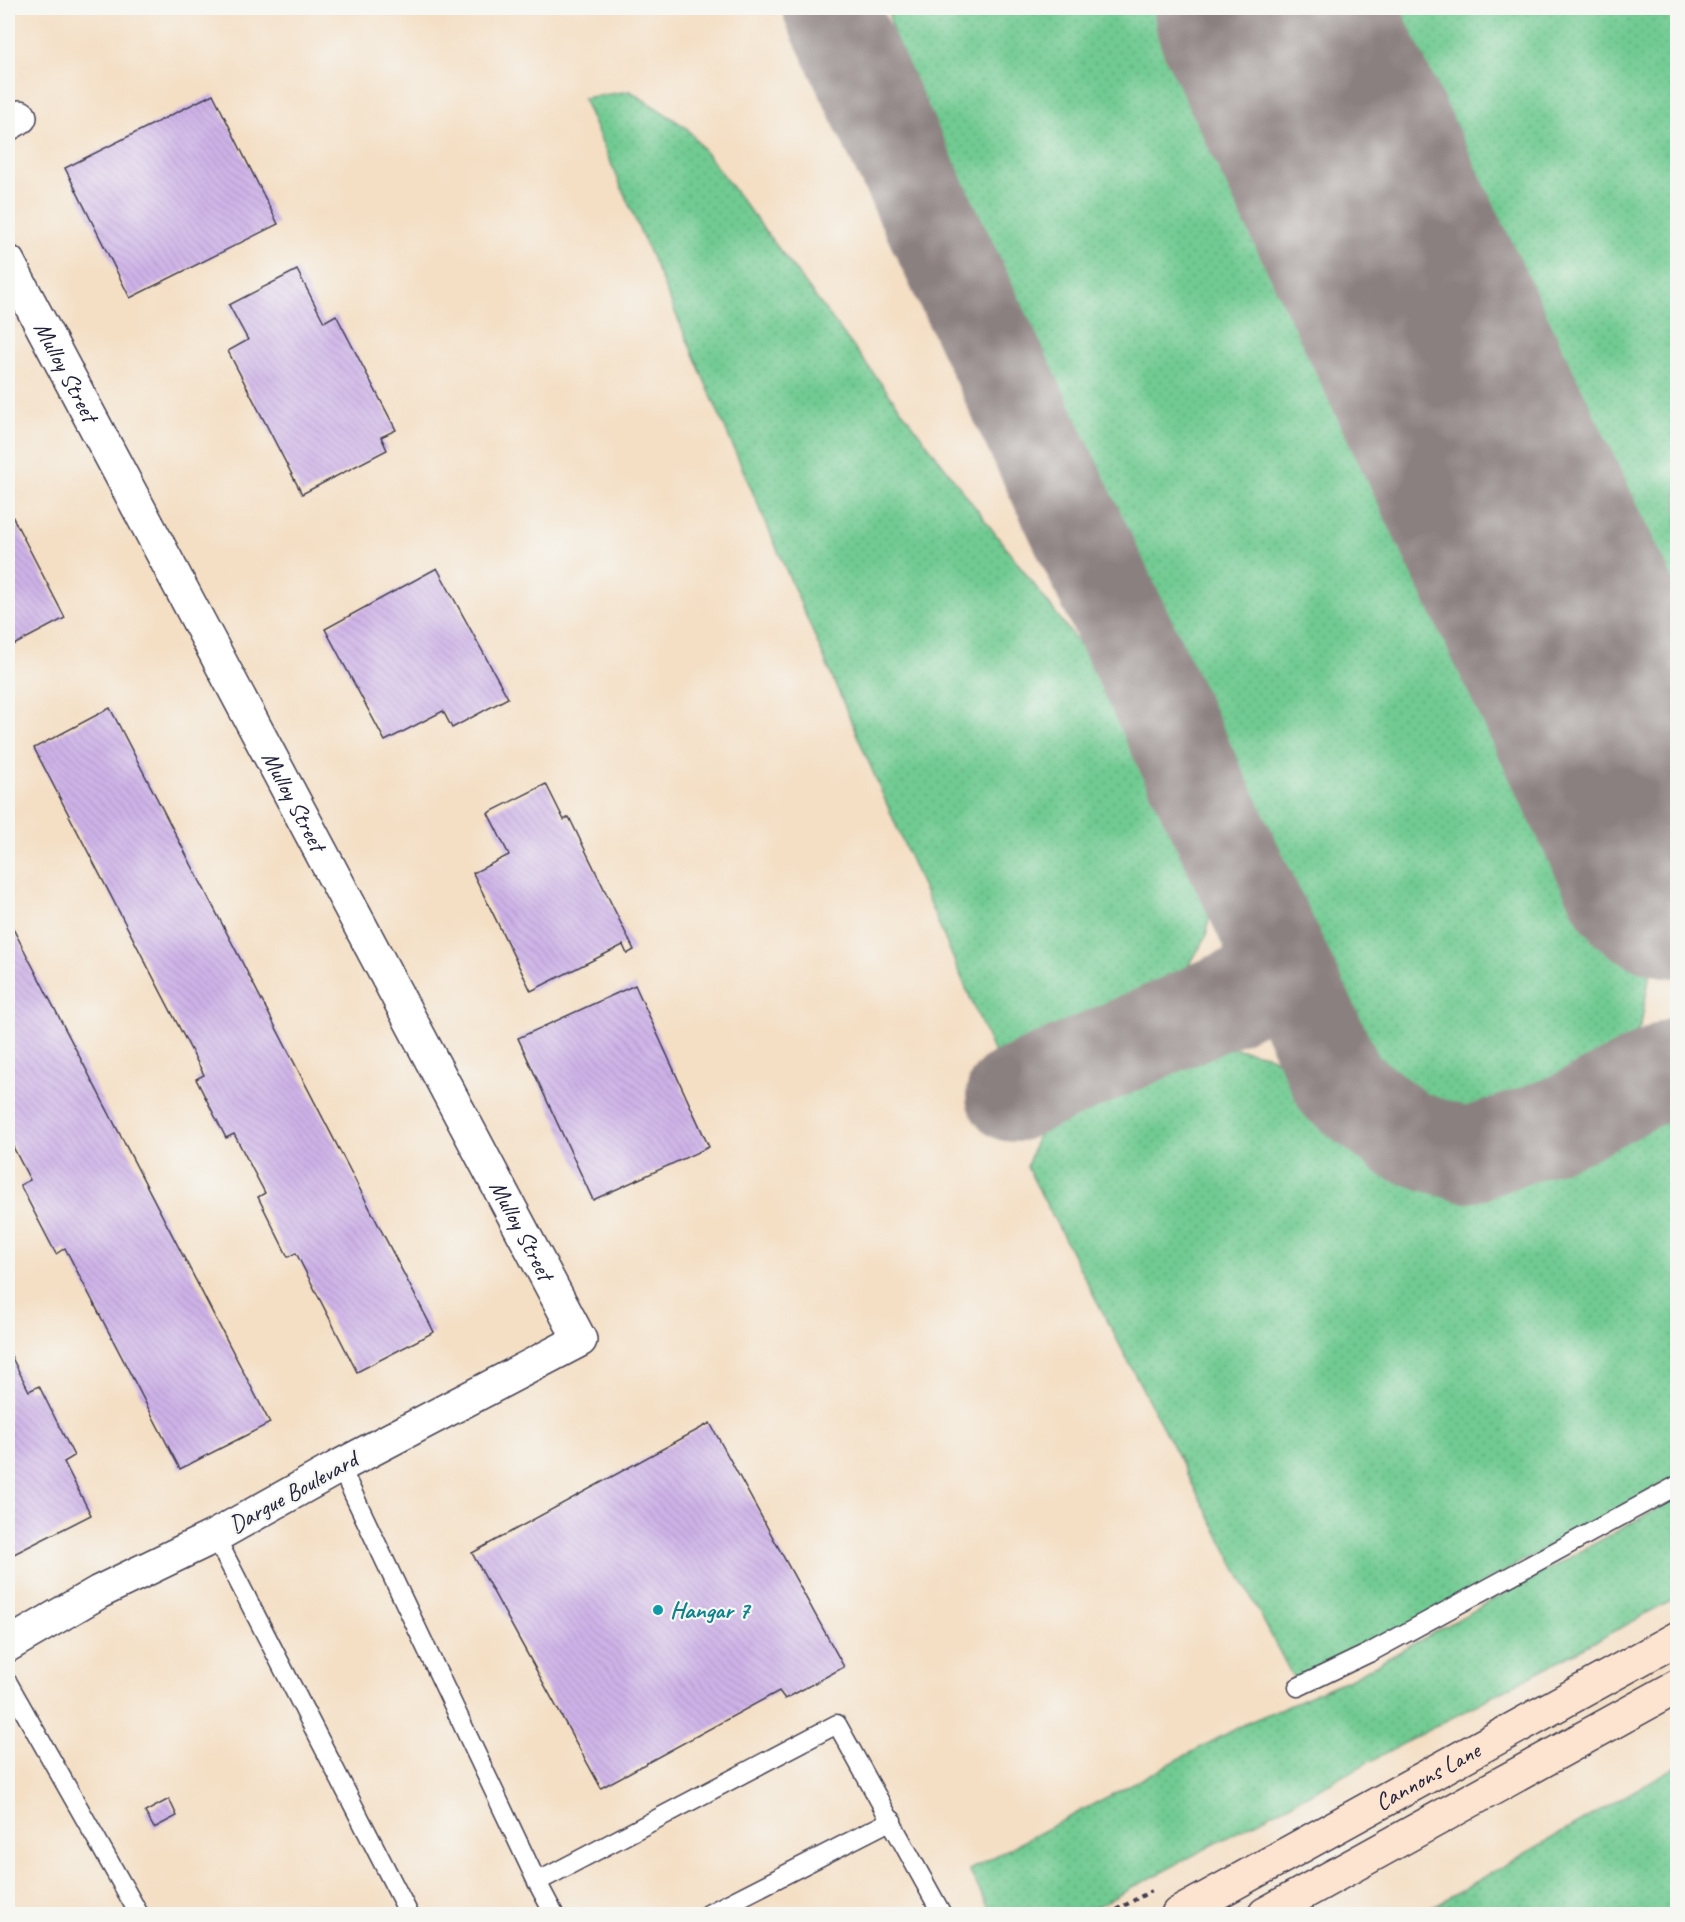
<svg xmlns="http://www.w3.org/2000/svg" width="1685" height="1922" font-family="Caveat,sans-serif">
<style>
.grass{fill:url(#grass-dots);stroke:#497666;stroke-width:1.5}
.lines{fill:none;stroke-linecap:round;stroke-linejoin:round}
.taxiway{stroke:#8b8080;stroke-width:94}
.runway{stroke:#8b8080;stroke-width:234}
.building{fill:url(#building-back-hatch)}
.lane-casing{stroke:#423e50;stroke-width:21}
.street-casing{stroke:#423e50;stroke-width:36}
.secondary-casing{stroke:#423e50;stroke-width:36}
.path{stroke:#423e50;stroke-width:4;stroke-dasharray:4.5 4.5;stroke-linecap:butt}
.lane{stroke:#fff;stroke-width:18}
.street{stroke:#fff;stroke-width:33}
.secondary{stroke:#fde4d0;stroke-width:33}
.culture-dot{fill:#0f9aa8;stroke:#f6f6f2;stroke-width:2}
.labels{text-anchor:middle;stroke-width:4.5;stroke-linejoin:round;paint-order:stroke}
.street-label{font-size:24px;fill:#22223b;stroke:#f6f6f2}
.culture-label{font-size:24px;font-weight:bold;fill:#0d838f;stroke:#f6f6f2;text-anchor:start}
</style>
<defs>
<pattern id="grass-dots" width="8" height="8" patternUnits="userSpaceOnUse" patternTransform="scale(1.5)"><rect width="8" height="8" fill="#70ca91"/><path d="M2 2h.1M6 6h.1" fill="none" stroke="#61ad7e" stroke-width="1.8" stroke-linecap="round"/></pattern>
<pattern id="building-back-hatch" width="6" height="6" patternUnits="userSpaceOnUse" patternTransform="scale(1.5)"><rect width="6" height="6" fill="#ceb2e8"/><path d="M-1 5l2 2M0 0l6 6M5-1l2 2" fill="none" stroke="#b199c8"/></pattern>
</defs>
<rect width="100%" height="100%" fill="#f6f6f2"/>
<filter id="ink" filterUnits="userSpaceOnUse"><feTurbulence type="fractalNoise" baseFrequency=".0167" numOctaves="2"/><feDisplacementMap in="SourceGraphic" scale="12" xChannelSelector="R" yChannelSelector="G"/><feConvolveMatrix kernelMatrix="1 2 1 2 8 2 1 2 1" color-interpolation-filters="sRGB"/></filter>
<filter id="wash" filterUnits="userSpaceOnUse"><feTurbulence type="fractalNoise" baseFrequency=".008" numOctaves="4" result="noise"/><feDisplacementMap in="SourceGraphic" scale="24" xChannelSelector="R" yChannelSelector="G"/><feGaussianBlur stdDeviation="1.35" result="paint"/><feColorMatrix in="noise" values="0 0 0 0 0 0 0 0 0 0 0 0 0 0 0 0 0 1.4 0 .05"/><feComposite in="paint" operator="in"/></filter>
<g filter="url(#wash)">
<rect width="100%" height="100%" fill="#f4dfc5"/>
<g class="grass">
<polygon points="887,8 1210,8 1636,909 1652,962 1641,1025 1623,1054 1522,1113 1464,1125 1407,1105 1363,1056 904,72"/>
<polygon points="1339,8 1677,8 1677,718"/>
<polygon points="630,91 687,128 1111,686 1150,740 1204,856 1212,899 1206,937 1188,967 1162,994 1000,1067 583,98"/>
<polygon points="1228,1047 1271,1056 1307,1080 1346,1131 1389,1160 1443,1178 1493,1178 1544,1164 1677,1100 1677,1476 1298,1687 1027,1167 1037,1137 1057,1111 1189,1051"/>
<polygon points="1677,1498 1677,1598 1083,1914 992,1914 969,1870 1247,1723 1354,1677"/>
<polygon points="1677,1766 1677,1914 1420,1914"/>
</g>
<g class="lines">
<g class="taxiway">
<polyline points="830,8 1341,1086 1405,1136 1467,1156 1568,1120 1678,1064"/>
<polyline points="1013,1095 1287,973"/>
</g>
<polyline class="runway" points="1271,8 1678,861"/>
</g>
<g id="blocks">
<g class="building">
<polygon points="213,94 278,224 130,298 65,168"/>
<polygon points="297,270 324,322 336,315 396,430 381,437 387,450 302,494 228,351 248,340 229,305"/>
<polygon points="8,508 65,618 8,648"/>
<polygon points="437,568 508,698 452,728 443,711 385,741 325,629"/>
<polygon points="110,708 434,1332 357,1372 296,1253 288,1257 258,1197 265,1193 234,1134 226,1138 196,1079 204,1075 34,748"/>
<polygon points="546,784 564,820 569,817 634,950 627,954 623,945 531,991 473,873 509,855 488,813"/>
<polygon points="8,919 270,1423 180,1469 65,1248 56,1254 20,1185 30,1180 8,1137"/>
<polygon points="635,985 709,1147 593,1200 518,1038"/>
<polygon points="8,1350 29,1391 39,1386 74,1456 64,1462 91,1515 8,1557"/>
<polygon points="710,1423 844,1667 785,1699 779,1691 601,1788 472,1553"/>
<polygon points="169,1799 177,1816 154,1828 145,1812"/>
</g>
</g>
</g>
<g filter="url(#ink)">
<use href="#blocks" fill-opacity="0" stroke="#423e50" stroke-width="1.5"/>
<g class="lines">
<g class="lane-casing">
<g id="lane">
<polyline points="340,1466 537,1882"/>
<polyline points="215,1536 409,1914"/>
<polyline points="8,1683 139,1914"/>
<polyline points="1298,1687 1369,1653 1678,1485"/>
<polyline points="554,1914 537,1882 837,1724 942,1914"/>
<polyline points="708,1914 892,1820"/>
</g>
</g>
<g class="street-casing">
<g id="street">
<polyline points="8,124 20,117"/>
<path id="s1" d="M 8,262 L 580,1340 L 340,1466 L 215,1536 L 99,1592 L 8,1645"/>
</g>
</g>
<g class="secondary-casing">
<g id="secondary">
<path id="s2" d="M 1178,1914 L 1678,1638"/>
<polyline points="1265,1914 1678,1686"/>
</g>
</g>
<polyline class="path" points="1109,1914 1151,1891"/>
<use href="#lane" class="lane"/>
<use href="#street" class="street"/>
<use href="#secondary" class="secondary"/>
</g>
</g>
<circle class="culture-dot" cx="658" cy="1610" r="6"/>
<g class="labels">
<g class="street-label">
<text dy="8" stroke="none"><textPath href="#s1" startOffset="124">Mulloy Street</textPath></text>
<text dy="8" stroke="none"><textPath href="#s1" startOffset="610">Mulloy Street</textPath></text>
<text dy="8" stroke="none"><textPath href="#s1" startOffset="1096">Mulloy Street</textPath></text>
<text transform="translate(293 1492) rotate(-29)" y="8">Dargue Boulevard</text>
<text dy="8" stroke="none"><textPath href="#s2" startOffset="285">Cannons Lane</textPath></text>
</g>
<g class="culture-label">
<text x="670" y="1618">Hangar 7</text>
</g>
</g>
<rect width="1685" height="1922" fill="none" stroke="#f6f6f2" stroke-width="30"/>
</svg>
